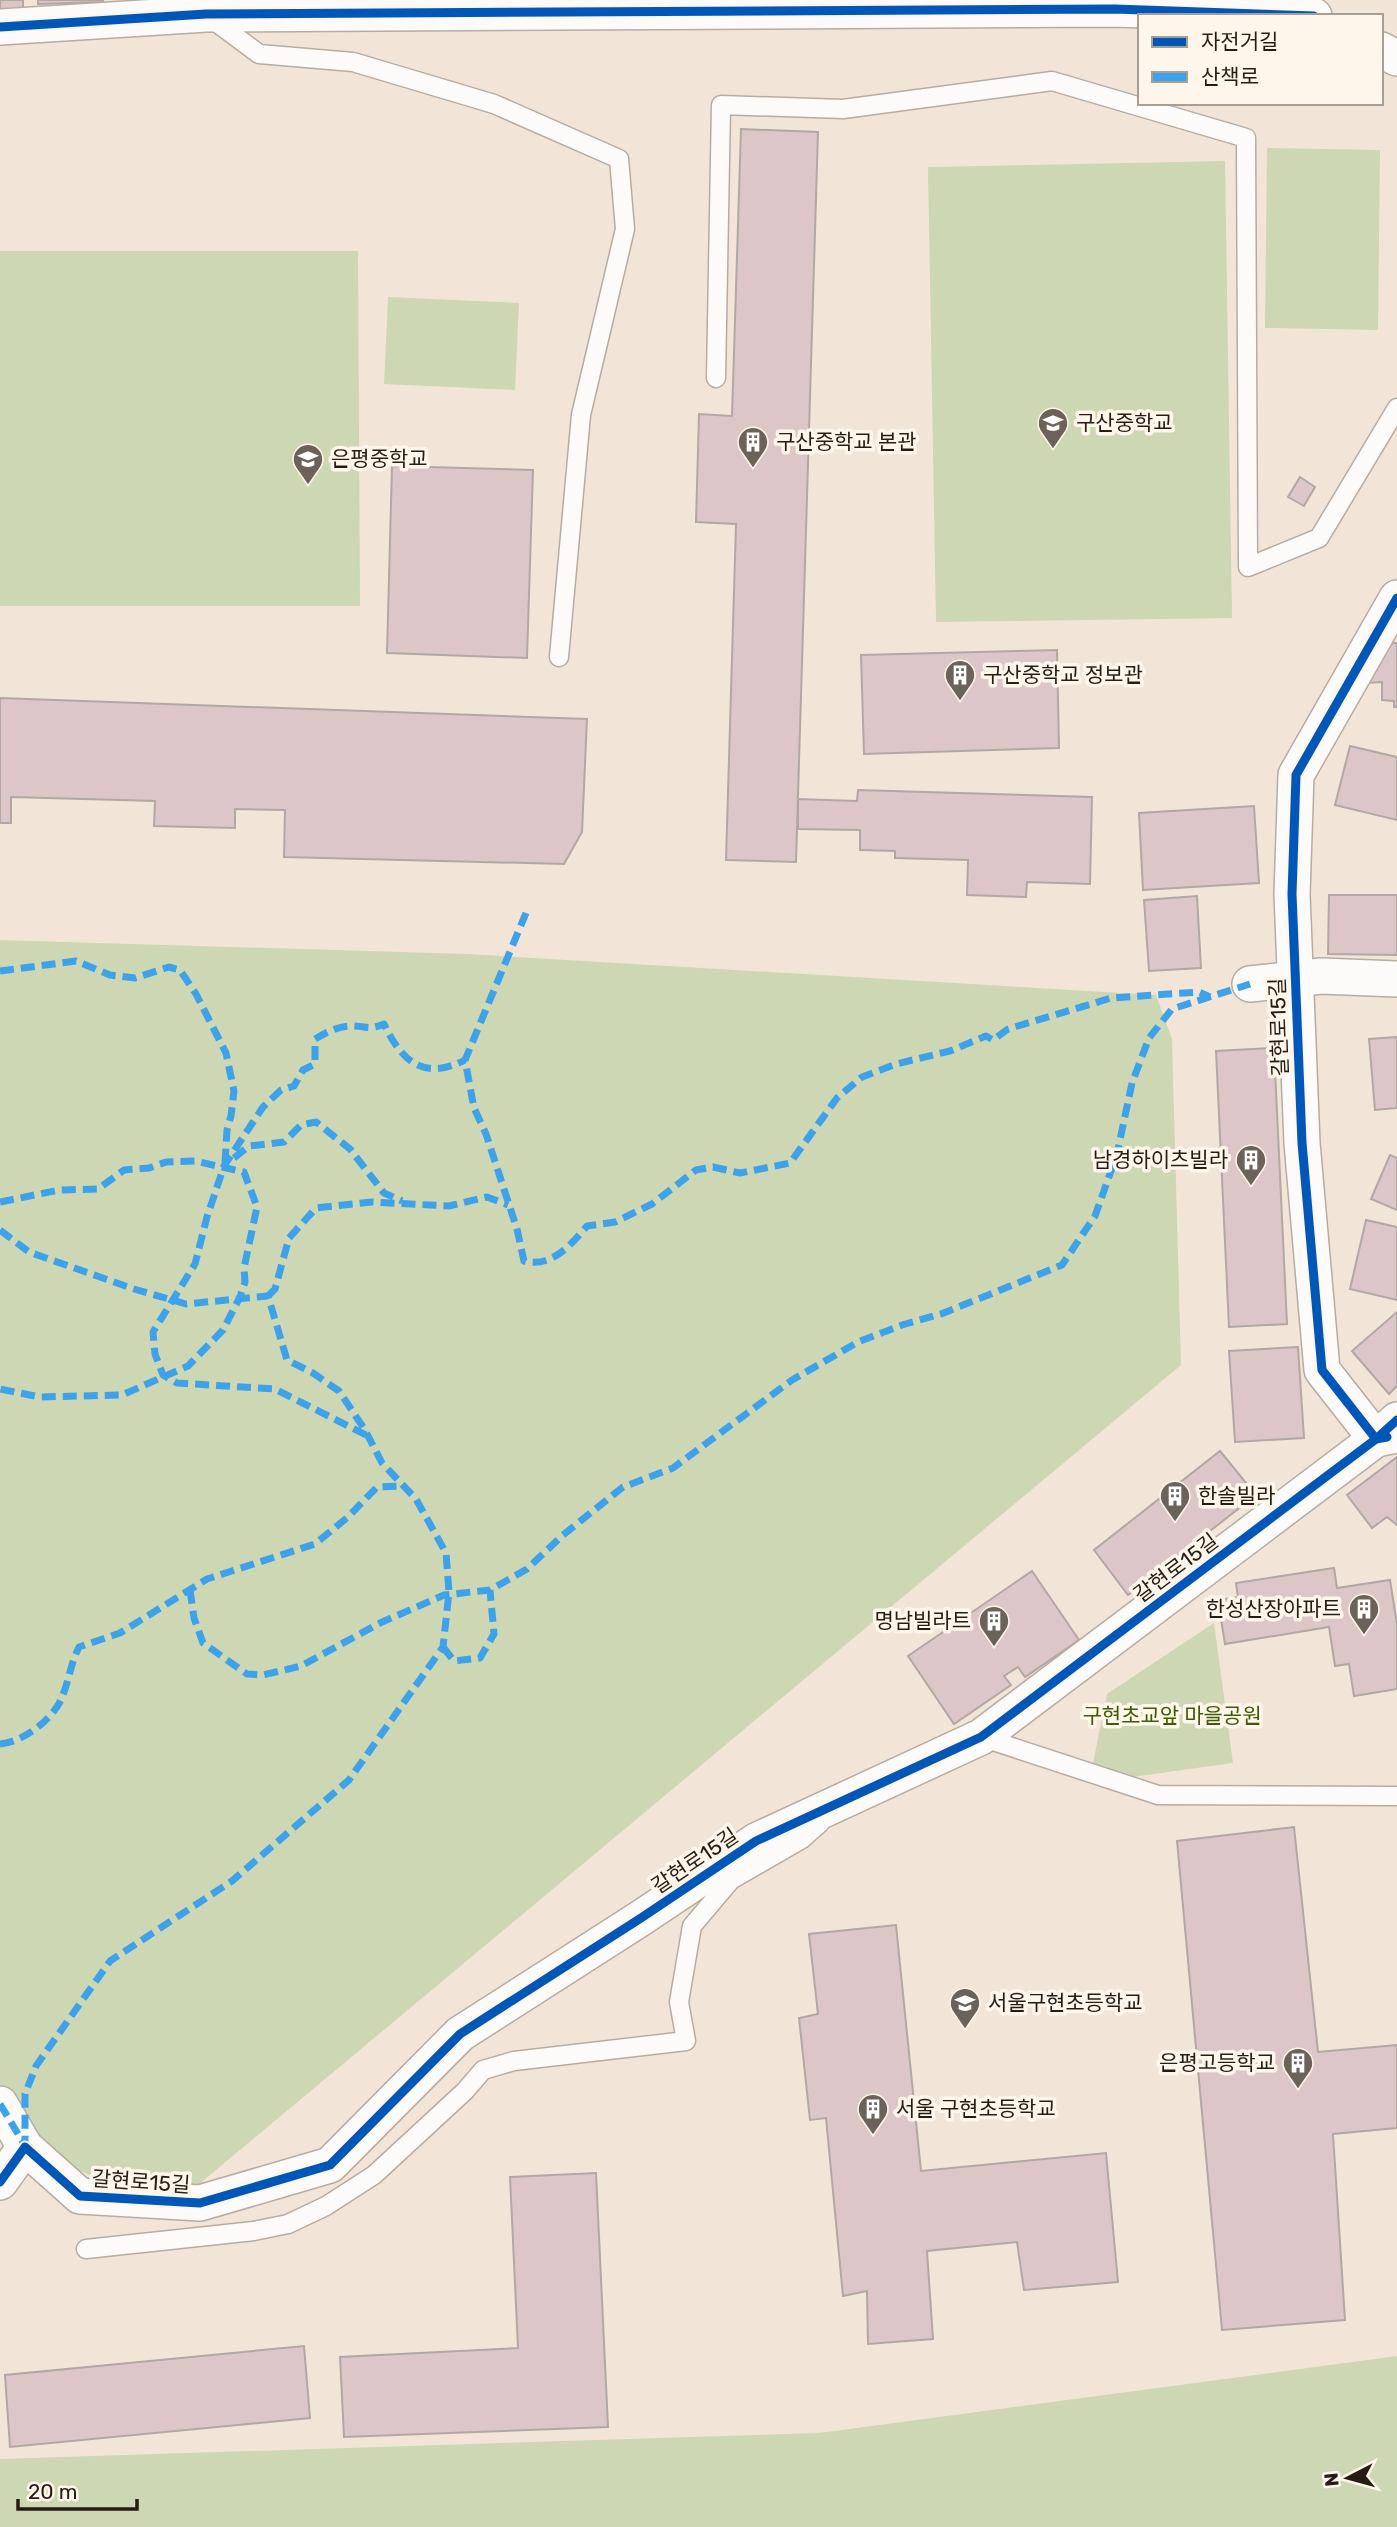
<svg xmlns="http://www.w3.org/2000/svg" width="1397" height="2527" font-family="Rubik,'Noto Sans KR',sans-serif">
<style>
.green{fill:#cdd7b3}
.building{fill:#dcc6c8;stroke:#b2a7a3;stroke-width:2}
.lines{fill:none;stroke-linecap:round;stroke-linejoin:round}
.lane-casing{stroke:#b6aca2;stroke-width:21}
.street-casing{stroke:#b6aca2;stroke-width:38}
.lane{stroke:#fdfbf9;stroke-width:18}
.street{stroke:#fdfbf9;stroke-width:35}
.quiet{stroke:#3ea2ea;stroke-width:7;stroke-dasharray:14 7;stroke-linecap:butt}
.cycleway-casing{stroke:#fef5eb;stroke-width:13}
.cycleway{stroke:#0057b8;stroke-width:9}
.labels{text-anchor:middle;stroke-width:7;stroke-linejoin:round;paint-order:stroke}
.poi-label{font-size:21px;fill:#251c14;stroke:#fef5eb;text-anchor:start}
.street-label{font-size:21px;fill:#251c14;stroke:#fef5eb}
.park-label{font-size:21px;fill:#3c5d06;stroke:#fef5eb}
</style>
<rect width="100%" height="100%" fill="#f2e5d8"/>
<g class="green">
<polygon points="1267,148 1380,150 1378,330 1265,328"/>
<polygon points="1225,161 1232,618 936,622 928,167"/>
<polygon points="358,251 360,606 0,606 0,251"/>
<polygon points="388,297 519,303 515,390 384,384"/>
<polygon points="0,940 468,954 1156,995 1172,1039 1181,1365 198,2185 90,2175 25,2147 0,2104"/>
<polygon points="1214,1623 1233,1763 1089,1783 1107,1694"/>
<polygon points="1397,2356 1397,2527 0,2527 0,2459 819,2433"/>
</g>
<g class="building">
<rect x="0" y="0" width="23" height="11"/>
<polygon points="38,0 103,0 103,2 38,4"/>
<polygon points="741,129 818,132 796,862 726,860 736,524 696,522 699,414 732,416"/>
<polygon points="392,466 533,470 527,658 387,653"/>
<polygon points="1300,477 1315,487 1304,506 1288,497"/>
<polygon points="1380,643 1397,643 1397,707 1394,707 1394,701 1382,700 1382,682 1366,683 1366,663 1380,663"/>
<polygon points="1057,650 1059,748 864,754 861,655"/>
<polygon points="0,698 587,719 582,832 564,864 284,857 285,810 235,809 235,828 154,826 155,801 11,797 11,823 0,823"/>
<polygon points="1350,746 1397,757 1397,820 1335,805"/>
<polygon points="858,790 1092,797 1090,884 1027,882 1026,897 967,895 968,860 895,858 895,851 860,850 860,830 798,829 798,799 857,801"/>
<polygon points="1254,806 1259,883 1143,890 1139,813"/>
<polygon points="1329,895 1397,895 1397,955 1328,954"/>
<polygon points="1197,896 1201,968 1149,971 1144,900"/>
<polygon points="1397,1037 1397,1108 1375,1110 1369,1039"/>
<polygon points="1274,1048 1287,1324 1229,1327 1216,1051"/>
<polygon points="1390,1155 1397,1158 1397,1210 1371,1199"/>
<polygon points="1366,1220 1397,1227 1397,1300 1350,1289"/>
<polygon points="1397,1312 1397,1386 1389,1394 1352,1351"/>
<polygon points="1298,1347 1304,1438 1235,1442 1229,1351"/>
<polygon points="1220,1451 1256,1495 1128,1595 1094,1550"/>
<polygon points="1397,1457 1397,1525 1387,1517 1372,1528 1347,1495"/>
<polygon points="1334,1568 1337,1588 1390,1580 1397,1624 1397,1689 1354,1696 1349,1664 1335,1666 1329,1627 1225,1644 1218,1600 1238,1597 1236,1583"/>
<polygon points="1032,1571 1079,1640 1025,1677 1018,1667 1004,1676 1011,1685 954,1724 908,1656"/>
<polygon points="1294,1827 1318,2052 1397,2045 1397,2128 1333,2134 1345,2320 1222,2330 1177,1841"/>
<polygon points="896,1925 921,2171 1106,2153 1118,2282 1024,2290 1017,2242 927,2251 933,2339 868,2344 867,2291 843,2296 826,2118 810,2120 799,2018 818,2014 809,1934"/>
<polygon points="596,2173 608,2427 344,2437 340,2357 518,2348 510,2177"/>
<polygon points="304,2346 310,2418 10,2447 5,2375"/>
</g>
<g class="lines">
<g class="lane-casing">
<g id="lane">
<polyline points="212,19 259,54 353,62 494,104 619,159 625,229 581,415 559,657"/>
<polyline points="716,378 721,105 843,109 1052,81 1246,138 1248,567 1319,538 1397,408"/>
<polyline points="981,1737 1158,1795 1397,1796"/>
<polyline points="86,2249 254,2231 288,2224 326,2206 374,2175 465,2091 483,2070 514,2061 686,2041 679,2002 692,1926 731,1880 802,1839 820,1823"/>
</g>
</g>
<g class="street-casing">
<g id="street">
<polyline points="0,27 206,14 1115,9 1314,16"/>
<polyline points="1381,50 1397,58"/>
<polyline points="1397,598 1296,775 1292,894 1302,1143 1322,1370 1376,1439 1397,1435"/>
<polyline points="1250,984 1321,976 1397,979"/>
<polyline points="0,2104 25,2147 80,2196 200,2203 330,2165 460,2034 641,1918 756,1841 981,1737 1376,1439 1397,1420"/>
<polyline points="0,2182 25,2147"/>
</g>
</g>
<use href="#lane" class="lane"/>
<use href="#street" class="street"/>
<g class="quiet">
<path d="M 526,913 L 465,1060 L 474,1108 L 486,1134 L 517,1229 L 524,1261 C 551,1268 570,1246 587,1226 L 615,1222 L 652,1204 L 696,1170 L 713,1167 L 740,1173 L 790,1163 L 837,1098 L 862,1077 L 896,1064 L 950,1051 L 986,1036 L 993,1040 L 1008,1029 L 1111,998 L 1199,992 L 1210,997"/>
<polyline points="0,971 76,961 110,975 135,978 169,967 180,970 196,994 226,1053 234,1091 231,1116 227,1130 225,1163"/>
<polyline points="234,1158 249,1146 284,1142 301,1125 316,1122 350,1149 384,1193 402,1201"/>
<polyline points="0,1202 59,1190 98,1189 124,1170 149,1168 166,1162 195,1161 244,1172 257,1207 244,1268 245,1282 240,1297 223,1330 188,1366 122,1395 40,1397 0,1389"/>
<polyline points="0,1230 29,1252 134,1289 186,1304 268,1296 287,1360 313,1373 339,1391 365,1430 382,1463 416,1499 446,1553 449,1592 443,1647 349,1780 232,1881 110,1961 36,2066 25,2094 25,2147"/>
<polyline points="268,1296 275,1289 289,1238 316,1208 372,1202 449,1206 487,1197 508,1205"/>
<path d="M 366,1435 L 275,1389 L 177,1383 L 163,1375 L 155,1354 L 153,1332 L 195,1264 L 207,1217 L 224,1166 L 263,1107 L 281,1090 L 294,1086 L 303,1070 L 315,1064 L 315,1039 C 327,1032 340,1025 355,1026 C 369,1027 369,1030 384,1024 C 402,1062 424,1081 465,1060"/>
<polyline points="190,1590 194,1618 203,1643 247,1674 263,1675 301,1666 380,1623 444,1595 490,1590 527,1569 563,1535 623,1487 673,1468 792,1380 858,1342 902,1325 941,1314 1062,1265 1095,1216 1117,1154 1132,1083 1149,1038 1172,1009 1250,984"/>
<polyline points="443,1647 454,1661 480,1658 494,1634 490,1590"/>
<path d="M 0,1744 C 24,1742 55,1718 63,1695 C 69,1679 71,1663 79,1647 L 120,1633 L 207,1579 L 315,1544 L 348,1517 L 377,1487 L 404,1486"/>
<polyline points="0,2104 24,2144"/>
</g>
<g class="cycleway-casing">
<g id="cycleway">
<polyline points="0,27 206,14 1115,9 1314,16"/>
<polyline points="1387,1437 1376,1439 1322,1370 1302,1143 1292,894 1296,775 1397,598"/>
<polyline points="0,2182 25,2147 80,2196 200,2203 330,2165 460,2034 641,1918 756,1841 981,1737 1376,1439 1397,1420"/>
</g>
</g>
<use href="#cycleway" class="cycleway"/>
</g>
<defs>
<g id="school-pin" transform="scale(1.575)"><path d="M0 17L-7.5 6A9.5 9.5 0 1 1 7.5 6Z" fill="#6d6259" stroke="#fef5eb"/><path d="M0-5L7-2L0 1L-7-2ZM-4 1L0 2.5L4 1V4Q0 6-4 4Z" fill="#fff"/></g>
<g id="building-pin" transform="scale(1.575)"><path d="M0 17L-7.5 6A9.5 9.5 0 1 1 7.5 6Z" fill="#6d6259" stroke="#fef5eb"/><path d="M-4-6H4V6H1V3H-1V6H-4ZM-2.5-4.3h1.7v1.8h-1.7ZM.8-4.3h1.7v1.8H.8ZM-2.5-1h1.7V.8h-1.7ZM.8-1h1.7V.8H.8Z" fill="#fff"/></g>
</defs>
<g fill-rule="evenodd">
<use href="#school-pin" x="1053" y="423"/>
<use href="#building-pin" x="753" y="442"/>
<use href="#school-pin" x="308" y="459"/>
<use href="#building-pin" x="960" y="675"/>
<use href="#building-pin" x="1251" y="1160"/>
<use href="#building-pin" x="1175" y="1496"/>
<use href="#building-pin" x="1364" y="1609"/>
<use href="#building-pin" x="994" y="1621"/>
<use href="#school-pin" x="965" y="2003"/>
<use href="#building-pin" x="1298" y="2063"/>
<use href="#building-pin" x="873" y="2109"/>
</g>
<g class="labels">
<g class="poi-label">
<text x="1076" y="430">구산중학교</text>
<text x="776" y="449">구산중학교 본관</text>
<text x="331" y="466">은평중학교</text>
<text x="983" y="682">구산중학교 정보관</text>
<text x="1228" y="1167" text-anchor="end">남경하이츠빌라</text>
<text x="1198" y="1503">한솔빌라</text>
<text x="1341" y="1616" text-anchor="end">한성산장아파트</text>
<text x="971" y="1628" text-anchor="end">명남빌라트</text>
<text x="988" y="2010">서울구현초등학교</text>
<text x="1275" y="2070" text-anchor="end">은평고등학교</text>
<text x="896" y="2116">서울 구현초등학교</text>
</g>
<g class="street-label">
<text transform="translate(1279 1027) rotate(-92)" y="7">갈현로15길</text>
<text transform="translate(1176 1568) rotate(-37)" y="7">갈현로15길</text>
<text transform="translate(695 1861) rotate(-34)" y="7">갈현로15길</text>
<text transform="translate(141 2182) rotate(4)" y="7">갈현로15길</text>
</g>
<g class="park-label">
<text x="1172" y="1723">구현초교앞 마을공원</text>
</g>
</g>
<rect x="1138" y="14" width="245" height="91" fill="#fef5eb" stroke="#a79e95" stroke-width="2"/>
<rect x="1152" y="37" width="35" height="10" fill="#0057b8" stroke="#a79e95" stroke-width="2"/>
<text x="1201" y="49" font-size="21" fill="#251c14">자전거길</text>
<rect x="1152" y="72" width="35" height="10" fill="#3ea2ea" stroke="#a79e95" stroke-width="2"/>
<text x="1201" y="84" font-size="21" fill="#251c14">산책로</text>
<g transform="translate(1348 2478) rotate(264)" stroke="#fef5eb" stroke-width="5" paint-order="stroke">
<path d="M0-5L12 26L0 18L-12 26Z" fill="#251c14"/>
<text y="-10" font-size="19" font-weight="bold" text-anchor="middle" fill="#251c14">N</text>
</g>
<path d="M18 2499v10h119v-10" fill="none" stroke="#251c14" stroke-width="3.5"/>
<text x="28" y="2499" font-size="21" fill="#251c14" stroke="#fef5eb" stroke-width="5" paint-order="stroke">20 m</text>
</svg>
